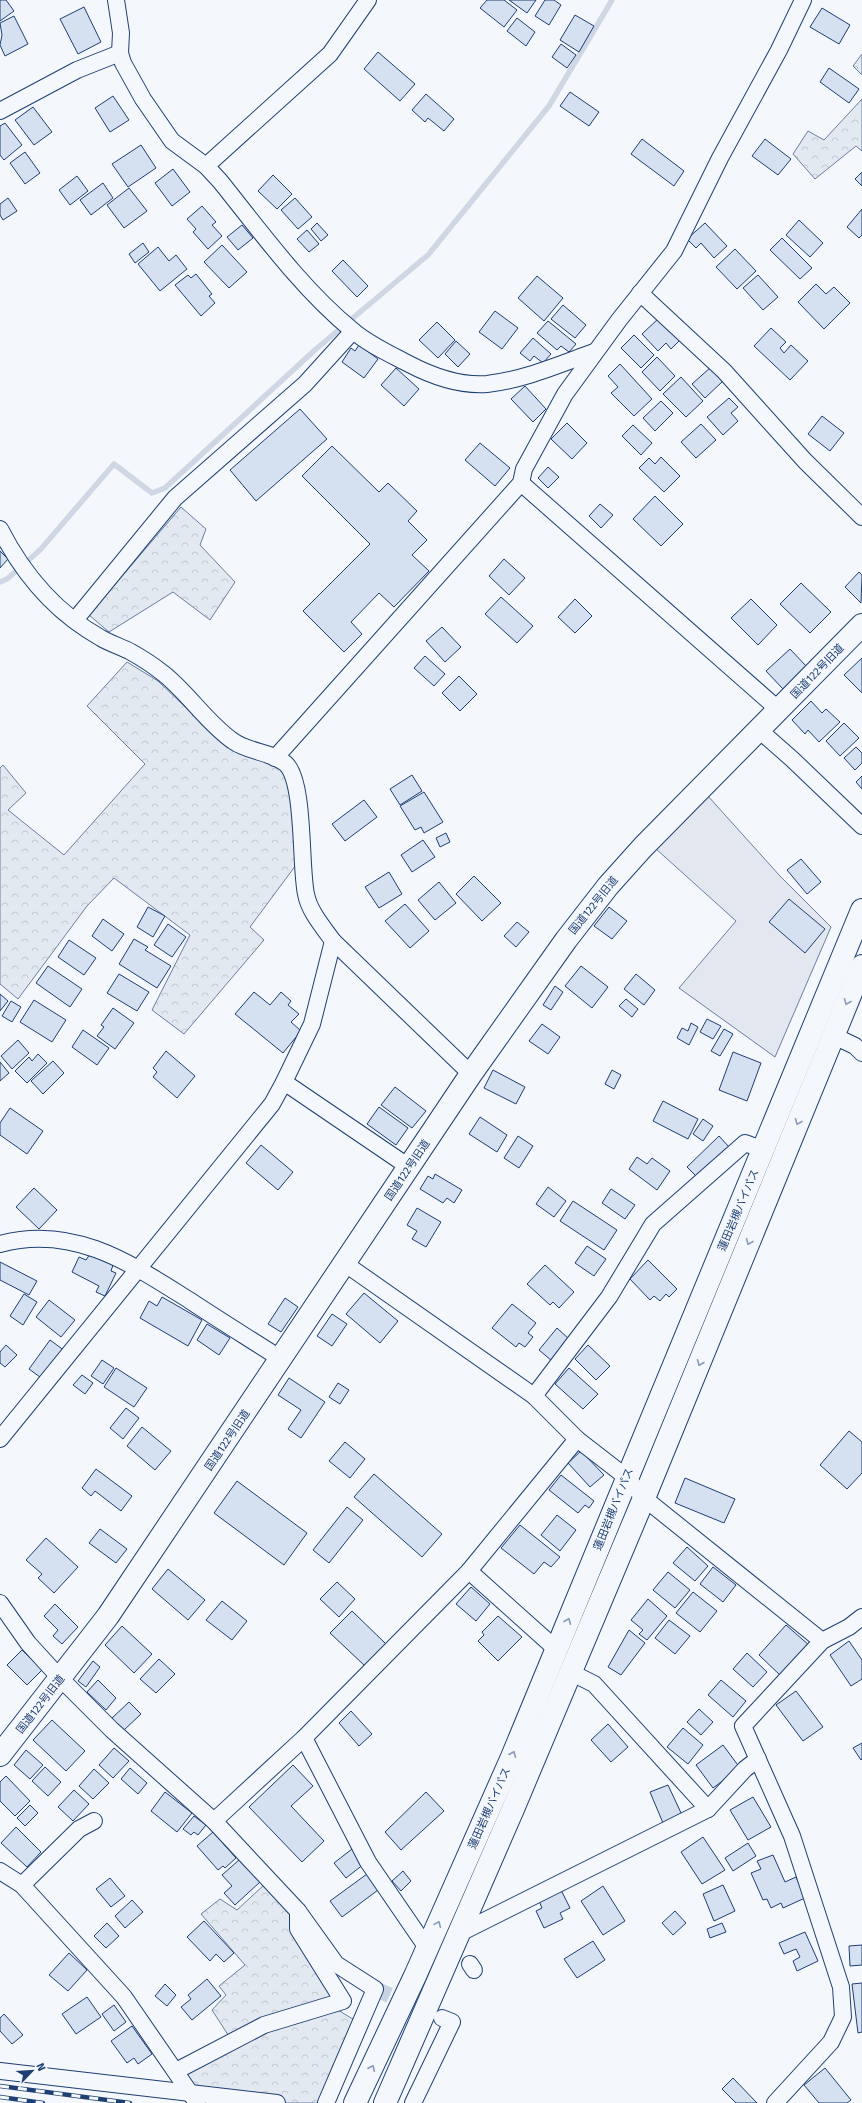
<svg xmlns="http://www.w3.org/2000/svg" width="862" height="2103" font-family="'Fira Sans','Noto Sans JP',sans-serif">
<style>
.forest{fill:url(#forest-crowns);stroke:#687fa3}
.parking{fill:#e3e8f0;stroke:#687fa3}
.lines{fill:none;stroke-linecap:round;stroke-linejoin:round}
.stream{stroke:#cfd7e4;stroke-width:5.5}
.building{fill:#d5e0f0;stroke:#1d3f73}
.street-tunnel{stroke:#c9d2e0;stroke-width:16;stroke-dasharray:16 8;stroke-linecap:butt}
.street-casing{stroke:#1d3f73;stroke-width:18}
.secondary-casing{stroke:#1d3f73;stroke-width:24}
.highway-casing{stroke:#1d3f73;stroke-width:24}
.street{stroke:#f4f7fb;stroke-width:16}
.secondary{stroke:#f4f7fb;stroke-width:22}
.highway{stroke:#f4f7fb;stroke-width:22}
.rail-casing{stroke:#1d3f73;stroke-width:4.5}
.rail{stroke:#f4f7fb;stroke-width:3;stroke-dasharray:9;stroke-linecap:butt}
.oneway{stroke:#889bb7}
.labels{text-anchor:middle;stroke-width:3;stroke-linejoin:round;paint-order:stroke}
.street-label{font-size:11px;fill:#1d3f73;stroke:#f4f7fb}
</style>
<defs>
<pattern id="forest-crowns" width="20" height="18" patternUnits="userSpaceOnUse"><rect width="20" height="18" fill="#e3e9f0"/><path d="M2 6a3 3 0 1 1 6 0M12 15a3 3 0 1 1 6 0" fill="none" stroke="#c2c9d1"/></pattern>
</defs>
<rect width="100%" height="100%" fill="#f4f7fb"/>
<g class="forest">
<polygon points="862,54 862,75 853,66"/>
<polygon points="862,99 862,151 856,146 815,179 793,154 808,131 824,140"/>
<polygon points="181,507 206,529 200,545 235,582 210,620 173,592 109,632 89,615"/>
<polygon points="127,662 158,681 203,724 267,761 292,778 296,865 250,927 264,940 184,1034 152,1010 190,935 114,878 87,906 18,999 0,984 0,768 3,765 26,793 8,810 64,855 145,764 87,706"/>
<polygon points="264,1885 294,1914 332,1988 338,2010 356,2021 320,2103 245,2103 203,2098 187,2076 187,2071 234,2044 212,2010 226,1995 219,1986 245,1965 201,1914 220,1899 237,1910"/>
</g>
<polygon class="parking" points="707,795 780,876 831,927 775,1057 679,988 736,921 655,848"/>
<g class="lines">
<polyline class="stream" points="0,582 7,579 40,550 114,464 152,493 165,488 316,349 428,255 549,106 612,0"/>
</g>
<g class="building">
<polygon points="0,0 6,0 14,11 0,21"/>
<polygon points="487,0 504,0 517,10 504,27 480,8"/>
<polygon points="509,0 536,0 527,13"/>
<polygon points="545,0 554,0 561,5 549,25 535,16"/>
<polygon points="84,7 101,42 78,54 60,19"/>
<polygon points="822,8 850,25 839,44 810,27"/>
<polygon points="575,15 594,26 579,52 560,40"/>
<polygon points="14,16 28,44 5,56 0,45 2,35 0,23"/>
<polygon points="517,18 535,32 526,46 507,31"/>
<polygon points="561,44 576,55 567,68 552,57"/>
<polygon points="378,52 415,84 400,101 364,69"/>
<polygon points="829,68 859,89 849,103 820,82"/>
<polygon points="570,92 599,112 589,126 560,106"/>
<polygon points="426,94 454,119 444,131 428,118 425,122 412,110"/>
<polygon points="113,96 129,120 110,132 95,108"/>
<polygon points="33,107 52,132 34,145 15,120"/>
<polygon points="5,123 22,145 4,160 0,155 0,126"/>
<polygon points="642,139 684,171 674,186 631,154"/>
<polygon points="765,139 791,159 778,175 752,156"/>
<polygon points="141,145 156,168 128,187 112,164"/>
<polygon points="25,152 40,173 25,184 10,163"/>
<polygon points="173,169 190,192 172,206 155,183"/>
<polygon points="862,172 862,186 855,179"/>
<polygon points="273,175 292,194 277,209 258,191"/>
<polygon points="77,176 88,191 70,205 59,190"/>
<polygon points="103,183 113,198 91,215 80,200"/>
<polygon points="129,188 147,211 124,228 107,205"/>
<polygon points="8,198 17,211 3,220 0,215 0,204"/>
<polygon points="295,198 312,217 298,229 281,210"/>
<polygon points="202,206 216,222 212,225 222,236 208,249 193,232 196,229 187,219"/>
<polygon points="862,209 862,235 859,238 847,227"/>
<polygon points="799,220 823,243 810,257 786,235"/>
<polygon points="317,223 328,235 321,241 311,229"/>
<polygon points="705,223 727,246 714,258 701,243 696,248 687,239"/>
<polygon points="242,225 253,238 238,250 227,237"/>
<polygon points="307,230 319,244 309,252 297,239"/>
<polygon points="782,238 812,268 800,279 770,250"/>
<polygon points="143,243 149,252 135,263 129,254"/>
<polygon points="222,245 247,272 229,288 204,262"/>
<polygon points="158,247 169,261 176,255 187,269 160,291 138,264"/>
<polygon points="735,249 756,271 737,289 716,267"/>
<polygon points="343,260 368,286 357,297 332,271"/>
<polygon points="196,274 212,294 209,296 215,303 201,316 175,285 188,275 191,278"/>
<polygon points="758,275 778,297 763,310 743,288"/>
<polygon points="537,276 563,298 544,321 518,298"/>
<polygon points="816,284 826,294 834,287 850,303 824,329 798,302"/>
<polygon points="563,305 586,325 575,338 551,319"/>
<polygon points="495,311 518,328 502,349 479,332"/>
<polygon points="659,318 680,340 671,349 666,343 658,351 642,334"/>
<polygon points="548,321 576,344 569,352 561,346 557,350 537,333"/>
<polygon points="437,322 455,340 438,358 419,340"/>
<polygon points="771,328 786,342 780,348 784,353 791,345 808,361 790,380 754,346"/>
<polygon points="634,335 654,355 641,368 621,348"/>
<polygon points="533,338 551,354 543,363 534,356 530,361 520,353"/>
<polygon points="456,341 470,354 458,367 445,354"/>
<polygon points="359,345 378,359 364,378 342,362 351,348 355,351"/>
<polygon points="657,357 675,376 660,391 642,372"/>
<polygon points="620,364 652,399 634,416 611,393 618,387 608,376"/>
<polygon points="711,367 723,381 705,398 692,384"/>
<polygon points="396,368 419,389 404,406 381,385"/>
<polygon points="681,377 703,401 686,417 663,394"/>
<polygon points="525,386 546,409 533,422 511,399"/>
<polygon points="729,398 738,407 731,413 738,421 723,435 707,417"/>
<polygon points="661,401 673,413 655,431 643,418"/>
<polygon points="300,409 327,439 256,501 230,470"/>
<polygon points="822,416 844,433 830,451 808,434"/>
<polygon points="567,423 587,443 572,459 551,439"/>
<polygon points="701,424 716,440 696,458 681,442"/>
<polygon points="633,425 652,443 641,455 622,436"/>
<polygon points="480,443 510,468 495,486 465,460"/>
<polygon points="332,446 379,492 388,483 417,511 408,521 427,540 412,555 429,571 394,607 379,593 351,622 362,634 344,652 303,611 370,544 302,476"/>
<polygon points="661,457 680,476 664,492 639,468 649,458 655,464"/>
<polygon points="548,467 559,477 548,488 538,478"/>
<polygon points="655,496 683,524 661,546 633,519"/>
<polygon points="600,504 613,515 601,528 589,516"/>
<polygon points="0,551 8,559 0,568"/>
<polygon points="504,559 525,578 509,595 489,576"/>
<polygon points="859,572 862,575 861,603 845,587"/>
<polygon points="801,583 831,612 810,633 780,604"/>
<polygon points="501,597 533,626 517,643 485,614"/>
<polygon points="575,599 592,616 575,633 558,617"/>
<polygon points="751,599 777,625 758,645 731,618"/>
<polygon points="442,627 461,647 445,662 426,641"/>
<polygon points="790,649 807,667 783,689 766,671"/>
<polygon points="425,656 445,674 434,686 414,668"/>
<polygon points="862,658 862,693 844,675"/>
<polygon points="459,676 477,694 460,711 442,693"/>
<polygon points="811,701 822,713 826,709 840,722 819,742 808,730 805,734 792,720"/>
<polygon points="844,723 859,738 840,756 826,741"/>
<polygon points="856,747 862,753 862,763 855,770 844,758"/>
<polygon points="412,775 422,791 400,805 390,789"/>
<polygon points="862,776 862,789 856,782"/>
<polygon points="424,792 443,822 424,833 421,827 415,830 400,806"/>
<polygon points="364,800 377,817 345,841 332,824"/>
<polygon points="446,833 450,842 440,847 436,838"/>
<polygon points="423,840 435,857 412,872 401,855"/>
<polygon points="801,859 821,882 807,894 787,870"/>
<polygon points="389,872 402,894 379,908 365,887"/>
<polygon points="474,876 501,903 482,921 456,894"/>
<polygon points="439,882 456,903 435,920 418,900"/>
<polygon points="789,899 825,929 805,953 769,922"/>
<polygon points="405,904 429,931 410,948 385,921"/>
<polygon points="148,907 165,916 153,937 137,927"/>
<polygon points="609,907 627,921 612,939 594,926"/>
<polygon points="103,919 124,934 112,951 92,936"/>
<polygon points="517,922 529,932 516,947 504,936"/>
<polygon points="168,924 186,937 172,957 154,945"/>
<polygon points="134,939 148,947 145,950 171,966 157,988 119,964"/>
<polygon points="69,940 96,958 84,975 58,957"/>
<polygon points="48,966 82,989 70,1007 36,983"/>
<polygon points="581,966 608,987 592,1008 565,986"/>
<polygon points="119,974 149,992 137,1011 107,993"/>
<polygon points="636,974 655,990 644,1005 624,989"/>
<polygon points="555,986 563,992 551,1010 543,1005"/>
<polygon points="254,992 270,1005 281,992 291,1001 288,1005 299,1014 291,1022 301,1031 283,1053 235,1014"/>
<polygon points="0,994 8,1001 0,1011"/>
<polygon points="626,999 638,1009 632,1017 619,1006"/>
<polygon points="34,1000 66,1020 52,1042 20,1022"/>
<polygon points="11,1001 21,1007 12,1022 2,1016"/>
<polygon points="113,1008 134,1023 115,1049 97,1036 104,1027 101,1025"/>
<polygon points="707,1019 721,1026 713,1039 700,1032"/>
<polygon points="691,1023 698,1027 689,1045 677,1038 682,1028 688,1031"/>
<polygon points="542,1024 560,1037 548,1054 529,1041"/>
<polygon points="724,1029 733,1034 720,1056 711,1051"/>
<polygon points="83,1030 109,1048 97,1065 72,1047"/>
<polygon points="18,1040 29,1053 12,1069 1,1056"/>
<polygon points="166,1051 195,1076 177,1098 153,1077 157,1072 153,1068"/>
<polygon points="733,1052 761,1063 747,1101 719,1090"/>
<polygon points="38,1054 47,1063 27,1083 15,1071 29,1057 32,1061"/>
<polygon points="53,1061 64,1073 43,1094 31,1081"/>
<polygon points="0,1062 9,1073 0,1081"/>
<polygon points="493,1070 525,1087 516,1104 484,1088"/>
<polygon points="612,1070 621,1075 614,1089 605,1084"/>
<polygon points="395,1087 426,1111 412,1128 381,1105"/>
<polygon points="663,1101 698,1119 688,1139 653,1121"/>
<polygon points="379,1107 408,1128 396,1145 367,1124"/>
<polygon points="10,1108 43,1131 27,1154 0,1135 0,1123"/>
<polygon points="480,1117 507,1135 497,1152 469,1134"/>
<polygon points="703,1119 713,1126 703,1141 693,1134"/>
<polygon points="518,1136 533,1146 519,1168 504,1158"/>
<polygon points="719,1136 729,1147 697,1177 687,1167"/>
<polygon points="261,1145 293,1172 278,1190 246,1163"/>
<polygon points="637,1157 647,1164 652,1158 670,1171 657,1190 629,1169"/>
<polygon points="435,1174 462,1190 454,1203 447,1198 443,1203 420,1189 428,1176 433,1179"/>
<polygon points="548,1187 566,1201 554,1217 536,1204"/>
<polygon points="34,1188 57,1210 39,1229 16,1207"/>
<polygon points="611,1189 635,1205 625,1219 602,1203"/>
<polygon points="573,1201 617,1230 604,1250 560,1221"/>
<polygon points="417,1208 441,1222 426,1247 412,1239 417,1231 407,1225"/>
<polygon points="587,1246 606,1259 594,1276 575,1263"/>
<polygon points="90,1254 113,1265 111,1271 116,1273 105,1296 96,1292 99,1286 72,1272 79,1257 86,1260"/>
<polygon points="648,1260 677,1289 669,1297 666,1294 660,1301 654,1296 650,1300 630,1279"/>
<polygon points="0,1262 37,1281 29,1295 0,1280"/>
<polygon points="545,1265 574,1292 559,1308 553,1302 550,1305 527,1284"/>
<polygon points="364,1293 398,1321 380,1343 346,1314"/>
<polygon points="24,1294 37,1302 23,1325 10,1316"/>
<polygon points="162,1297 202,1320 188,1346 140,1318 149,1301 157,1306"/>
<polygon points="285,1298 298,1307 281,1332 268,1324"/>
<polygon points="49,1300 75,1320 61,1337 36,1317"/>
<polygon points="512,1304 536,1323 528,1333 533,1337 525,1347 519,1343 516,1347 492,1328"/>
<polygon points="332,1314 347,1324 332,1346 317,1336"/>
<polygon points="207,1324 230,1338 219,1355 197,1340"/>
<polygon points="557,1328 569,1339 552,1361 539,1350"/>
<polygon points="50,1340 65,1351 44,1380 29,1369"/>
<polygon points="6,1345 17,1355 5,1367 0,1363 0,1352"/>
<polygon points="588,1345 610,1366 596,1380 575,1359"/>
<polygon points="102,1360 114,1368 103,1384 91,1376"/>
<polygon points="116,1368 147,1388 134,1407 104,1387"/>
<polygon points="569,1368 598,1394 583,1409 555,1384"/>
<polygon points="82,1375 93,1383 85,1394 73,1385"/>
<polygon points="289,1378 325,1402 301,1438 288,1429 301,1410 278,1395"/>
<polygon points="338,1383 349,1390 340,1404 329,1397"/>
<polygon points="126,1408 139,1418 123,1439 110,1428"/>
<polygon points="142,1427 171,1451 155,1470 127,1446"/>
<polygon points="849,1431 862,1442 862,1473 847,1489 820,1465"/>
<polygon points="345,1442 365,1459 350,1478 329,1461"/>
<polygon points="581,1451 604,1475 590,1487 568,1463"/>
<polygon points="96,1469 132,1496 121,1511 95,1491 91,1496 82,1488"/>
<polygon points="374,1474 442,1534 422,1557 354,1497"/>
<polygon points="561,1475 594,1501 589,1508 585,1505 578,1513 549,1490"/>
<polygon points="685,1478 735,1499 724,1523 675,1503"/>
<polygon points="237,1481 307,1533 284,1565 214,1513"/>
<polygon points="347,1507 363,1520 329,1563 313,1550"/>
<polygon points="557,1515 576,1530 560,1551 541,1535"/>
<polygon points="520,1525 560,1557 551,1567 544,1562 534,1574 501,1548"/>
<polygon points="100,1529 127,1549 116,1563 89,1543"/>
<polygon points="46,1538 78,1567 54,1593 38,1578 42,1574 26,1560"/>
<polygon points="687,1547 708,1566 695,1581 673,1563"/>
<polygon points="713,1567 736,1585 723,1602 700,1584"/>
<polygon points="168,1569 205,1600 188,1620 152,1589"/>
<polygon points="668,1572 690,1590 675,1608 653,1590"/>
<polygon points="337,1582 355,1599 339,1617 320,1599"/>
<polygon points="471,1587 490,1604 476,1621 456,1604"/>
<polygon points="693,1592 717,1611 700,1632 676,1613"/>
<polygon points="648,1599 667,1616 647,1640 639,1634 643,1630 631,1620"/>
<polygon points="222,1601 247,1621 232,1640 206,1620"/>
<polygon points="55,1604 78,1627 62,1644 53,1636 58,1630 44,1616"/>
<polygon points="352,1611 386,1644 365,1666 330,1633"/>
<polygon points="498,1616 522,1637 498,1661 478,1641 484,1635 482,1632"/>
<polygon points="669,1620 690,1636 675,1654 655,1638"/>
<polygon points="786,1625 810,1646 782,1677 759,1655"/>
<polygon points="122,1626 152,1654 134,1673 105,1645"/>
<polygon points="629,1630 645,1643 621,1675 608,1667"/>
<polygon points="849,1641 862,1660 862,1679 851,1686 830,1655"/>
<polygon points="22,1650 42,1670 27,1685 7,1665"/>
<polygon points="747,1653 767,1672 753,1687 733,1669"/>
<polygon points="159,1659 175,1674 156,1693 140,1679"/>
<polygon points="93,1661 100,1667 86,1687 78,1681"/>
<polygon points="98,1680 116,1698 106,1710 87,1692"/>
<polygon points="721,1680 746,1701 733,1717 708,1695"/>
<polygon points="796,1691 823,1727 803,1741 776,1705"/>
<polygon points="129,1702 141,1714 123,1731 111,1719"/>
<polygon points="699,1709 713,1722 701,1735 687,1722"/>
<polygon points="351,1711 372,1734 359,1746 339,1723"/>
<polygon points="52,1720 85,1751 66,1771 33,1740"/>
<polygon points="608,1724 628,1747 611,1762 591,1740"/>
<polygon points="683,1728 703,1745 688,1764 667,1747"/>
<polygon points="862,1743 862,1759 861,1760 853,1748"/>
<polygon points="723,1745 740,1768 713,1788 696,1765"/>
<polygon points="114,1748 129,1761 113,1778 99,1765"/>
<polygon points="26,1750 43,1765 30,1779 14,1765"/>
<polygon points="293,1765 313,1786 291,1806 324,1841 302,1862 249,1807"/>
<polygon points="45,1767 61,1782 48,1796 32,1781"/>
<polygon points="130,1768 147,1783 138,1794 121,1779"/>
<polygon points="94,1769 109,1783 93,1799 79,1786"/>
<polygon points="6,1776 30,1801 15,1816 0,1801 0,1782"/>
<polygon points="668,1785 682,1815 663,1823 650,1792"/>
<polygon points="74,1790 89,1804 73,1821 58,1807"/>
<polygon points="165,1792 192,1813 177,1832 151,1811"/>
<polygon points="426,1792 444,1811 401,1850 385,1832"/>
<polygon points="753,1797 771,1827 748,1840 730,1810"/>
<polygon points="30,1805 38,1813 25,1826 17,1818"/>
<polygon points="194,1816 206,1825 198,1835 194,1832 191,1835 183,1829"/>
<polygon points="16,1827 41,1852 27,1867 1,1843"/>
<polygon points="213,1832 236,1858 225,1868 223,1866 218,1870 197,1846"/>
<polygon points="703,1837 725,1870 702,1884 681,1852"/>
<polygon points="748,1843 756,1856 733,1871 725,1858"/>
<polygon points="352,1849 364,1864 346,1878 334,1863"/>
<polygon points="773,1855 785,1882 796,1877 805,1898 783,1908 781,1903 771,1908 767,1899 763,1900 751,1873 761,1869 757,1861"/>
<polygon points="239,1860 260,1882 235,1905 224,1893 232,1886 222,1875"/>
<polygon points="403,1871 411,1881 401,1891 392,1881"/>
<polygon points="367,1874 378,1890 342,1917 330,1901"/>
<polygon points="110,1878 125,1896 111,1907 96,1889"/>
<polygon points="723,1885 735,1911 714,1921 703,1894"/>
<polygon points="603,1886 625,1921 603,1935 581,1901"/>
<polygon points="561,1890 570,1908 560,1913 563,1919 544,1928 536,1911 542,1908 539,1901"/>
<polygon points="132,1900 143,1912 125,1928 115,1916"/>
<polygon points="675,1911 686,1923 673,1935 662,1923"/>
<polygon points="204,1921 234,1953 224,1962 216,1954 210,1961 187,1937"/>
<polygon points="107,1923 119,1936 106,1948 94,1936"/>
<polygon points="722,1923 726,1932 710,1938 707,1929"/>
<polygon points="805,1932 818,1961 797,1971 793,1961 800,1957 796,1949 784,1954 779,1943"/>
<polygon points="593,1941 605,1960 577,1978 564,1959"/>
<polygon points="862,1945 862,1965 850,1966 849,1946"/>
<polygon points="69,1953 87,1970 68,1991 49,1975"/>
<polygon points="207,1979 221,1996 192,2020 181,2007 191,1999 188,1995"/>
<polygon points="862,1983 862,2032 858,2033 852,1984"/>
<polygon points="165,1984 176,1995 167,2006 155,1996"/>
<polygon points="87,1997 101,2017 76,2034 62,2014"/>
<polygon points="114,2005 126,2022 114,2031 102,2014"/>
<polygon points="4,2014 23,2035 12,2044 0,2031 0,2018"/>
<polygon points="132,2026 152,2054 138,2064 134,2058 127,2063 111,2041"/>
<polygon points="825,2068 851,2100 847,2103 819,2103 804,2085"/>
<polygon points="733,2078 757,2103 736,2103 722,2089"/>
</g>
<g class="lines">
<polyline class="street-tunnel" points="375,1989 434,2014"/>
<g class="street-casing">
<g id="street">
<path d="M 116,0 L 121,33 L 120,53 L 123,63 L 143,99 L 172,141 L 206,166 L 220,181 C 261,232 301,288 352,330 C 368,344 390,354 409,364 C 432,376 461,386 487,384 C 524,380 560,364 594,352"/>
<polyline points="0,111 77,70 120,53"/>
<polyline points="206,166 330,54 368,0"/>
<polyline points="640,293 724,371 805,461 862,517"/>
<polyline points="521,483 779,710"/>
<path d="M 0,529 C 23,574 56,613 101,638 C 111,644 122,647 131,652 C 142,658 154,666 164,674 C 189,694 207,723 233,741 C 248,752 272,752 286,764 C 305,782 300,867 306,894 C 309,911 323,927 333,941 L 471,1074"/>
<polyline points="75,620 175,498 305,384 353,331"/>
<polyline points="759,730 792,759 862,826"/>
<polyline points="275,758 521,483 524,469 565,394 619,320 674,251 720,158 779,50 803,0"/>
<polyline points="834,1036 855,1046 862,1053"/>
<polyline points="284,1082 409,1167"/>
<path d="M 0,1244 C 73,1224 130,1263 189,1300 C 219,1320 250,1339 281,1359"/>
<polyline points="534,1396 609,1297 653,1224 745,1143 764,1150"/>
<polyline points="0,1439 272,1104 284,1082 312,1024 333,941"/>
<polyline points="577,1439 626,1477 644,1498 822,1641"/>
<polyline points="469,1571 556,1649"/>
<polyline points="0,1603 28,1643 60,1678 112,1730 214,1821 298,1911 336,1964 375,1989 326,2103"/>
<polyline points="570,1672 594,1684 708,1809"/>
<polyline points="304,1738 368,1862 427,1948"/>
<polyline points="214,1821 304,1738 469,1571 577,1439 534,1396 344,1263"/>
<polyline points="0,1871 22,1885 124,1997 197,2103"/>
<polyline points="22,1885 79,1829 94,1821"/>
<polyline points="458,1934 708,1809 745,1769 758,1759"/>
<polyline points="470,1964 474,1970"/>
<polyline points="0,2071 277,2103"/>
<polyline points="176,2071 264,2025 343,2001 298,1929 298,1911"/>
<polyline points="413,2103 452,2022 442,2018"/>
<polyline points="775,2103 831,2042 843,2017 841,1987 792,1836 743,1726 822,1641 849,1627 862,1617"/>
</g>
</g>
<g class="secondary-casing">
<polyline id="secondary" points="0,1755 108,1616 471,1074 566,940 608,886 643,847 862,625"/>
</g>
<g class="highway-casing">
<g id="highway">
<polyline points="355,2103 415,1976 512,1757 862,910"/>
<polyline points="385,2103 513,1809 644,1498 862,966"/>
</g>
</g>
<use href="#street" class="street"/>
<use href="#secondary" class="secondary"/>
<use href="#highway" class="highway"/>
<g class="rail-casing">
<g id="rail">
<polyline points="0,2086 130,2103"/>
<polyline points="0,2097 43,2103"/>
</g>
</g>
<use href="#rail" class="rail"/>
</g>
<defs><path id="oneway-chevron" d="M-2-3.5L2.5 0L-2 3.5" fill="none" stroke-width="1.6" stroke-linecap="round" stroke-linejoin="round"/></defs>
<g class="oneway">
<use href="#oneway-chevron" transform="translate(847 1002) rotate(112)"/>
<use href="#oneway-chevron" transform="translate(798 1122) rotate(112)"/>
<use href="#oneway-chevron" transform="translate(749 1242) rotate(112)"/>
<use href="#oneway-chevron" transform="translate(700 1363) rotate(112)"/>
<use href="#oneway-chevron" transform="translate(568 1621) rotate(-68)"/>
<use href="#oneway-chevron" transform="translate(513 1754) rotate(-67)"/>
<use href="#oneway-chevron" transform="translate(438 1924) rotate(-66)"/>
<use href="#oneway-chevron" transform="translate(372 2068) rotate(-65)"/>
</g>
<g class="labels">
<g class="street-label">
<text transform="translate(817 671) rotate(-46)" y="4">国道122号旧道</text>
<text transform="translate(593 905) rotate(-51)" y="4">国道122号旧道</text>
<text transform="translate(407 1170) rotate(-56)" y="4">国道122号旧道</text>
<text transform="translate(738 1210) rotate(-67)" y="4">蓮田岩槻バイパス</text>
<text transform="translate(227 1440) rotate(-56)" y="4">国道122号旧道</text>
<text transform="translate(613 1509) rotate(-68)" y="4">蓮田岩槻バイパス</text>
<text transform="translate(40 1704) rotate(-52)" y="4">国道122号旧道</text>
<text transform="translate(489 1808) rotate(-66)" y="4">蓮田岩槻バイパス</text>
</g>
</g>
<g transform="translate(32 2071) rotate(65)" stroke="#f4f7fb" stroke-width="3" paint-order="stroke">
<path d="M0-3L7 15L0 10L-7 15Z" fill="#1d3f73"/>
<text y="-6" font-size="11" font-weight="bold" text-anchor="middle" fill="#1d3f73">N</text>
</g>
</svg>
